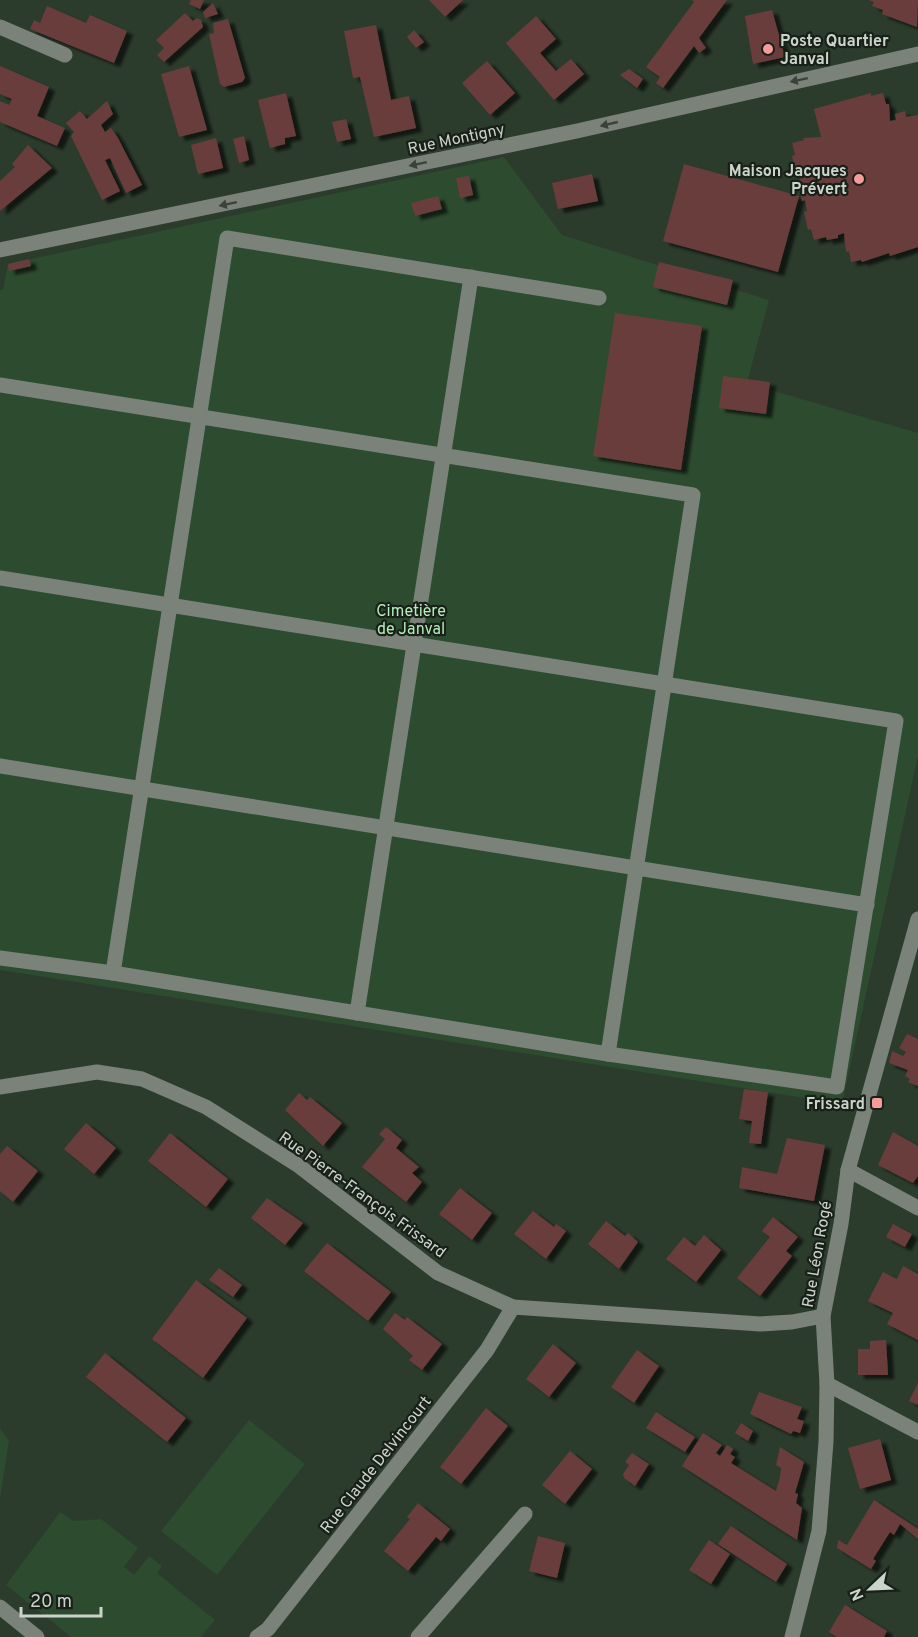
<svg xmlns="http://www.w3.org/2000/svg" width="918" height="1637" font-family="Overpass,sans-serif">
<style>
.green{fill:#2c4b2f}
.building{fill:#6a3d3c;filter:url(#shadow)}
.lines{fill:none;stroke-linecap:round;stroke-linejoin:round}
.minor{stroke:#7a827a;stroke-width:15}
.oneway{fill:#3b423b}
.poi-dot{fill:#f59b98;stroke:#192019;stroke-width:2}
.labels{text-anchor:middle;stroke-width:4.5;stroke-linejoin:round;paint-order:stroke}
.poi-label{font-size:16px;font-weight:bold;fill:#cbd4cb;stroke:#192019;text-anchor:end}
.street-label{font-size:16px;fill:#cbd4cb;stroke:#192019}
.park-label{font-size:16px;fill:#b3edb8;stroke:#192019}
</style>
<defs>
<filter id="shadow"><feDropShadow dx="6" dy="4" stdDeviation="1.5" flood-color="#0009"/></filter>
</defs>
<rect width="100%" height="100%" fill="#2b3b2c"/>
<g class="green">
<polygon points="504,157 562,235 769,300 747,383 918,433 918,756 842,1104 0,970 0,290 3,289 8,264"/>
<polygon points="249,1420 305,1464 217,1575 161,1531"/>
<polygon points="0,1428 9,1441 0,1499"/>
<polygon points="60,1512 74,1521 101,1519 138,1548 124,1567 134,1575 149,1556 162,1566 157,1573 215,1620 201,1637 71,1637 6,1585"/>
</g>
<g class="building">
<polygon points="191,0 204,0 200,9 189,4"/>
<polygon points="429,0 463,0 445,17"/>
<polygon points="692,0 727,0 699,38 706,48 699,53 694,46 663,88 656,83 660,77 646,67 694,2"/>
<polygon points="869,0 918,0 917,27 882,14 883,10 872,6 874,2"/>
<polygon points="213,3 218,14 205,18 203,12"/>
<polygon points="47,6 86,23 90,15 127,31 114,63 30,29 34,20 40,23"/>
<polygon points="772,10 785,57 753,64 745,16"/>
<polygon points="185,13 193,21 197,18 201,20 203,27 164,62 157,55 164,48 156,40"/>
<polygon points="536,16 556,39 540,53 556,71 571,59 584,74 554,100 506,43"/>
<polygon points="228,19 245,78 242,82 224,87 220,84 209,34 214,33 213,23"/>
<polygon points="376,25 391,100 409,96 416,128 374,137 360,77 353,78 344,31"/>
<polygon points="414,30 424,42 416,48 407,37"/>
<polygon points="487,61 515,93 490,115 462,83"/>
<polygon points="0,66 49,87 37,116 65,128 57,146 0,122 0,101 9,105 12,99 0,94"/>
<polygon points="189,66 207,130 179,137 161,74"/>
<polygon points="629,69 643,79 637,88 620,75"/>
<polygon points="286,93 296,136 285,138 285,144 270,148 258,100"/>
<polygon points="871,93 871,96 883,93 886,104 889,104 890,121 896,120 895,114 905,111 906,117 918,115 918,247 890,256 889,253 862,262 861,260 851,262 849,251 846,252 844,233 838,235 838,238 827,240 826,237 814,240 811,229 808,230 804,212 807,211 805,200 802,201 798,184 801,184 799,173 796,174 792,156 795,155 792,143 804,140 803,138 821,137 814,109"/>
<polygon points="107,101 113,114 101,125 105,132 111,128 118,138 142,185 126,193 110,158 105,160 120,191 102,200 71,136 74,132 66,123 80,111 87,119"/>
<polygon points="346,119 351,139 337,142 332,122"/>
<polygon points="244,136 249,160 239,163 233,139"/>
<polygon points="216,138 223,168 198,174 191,145"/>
<polygon points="28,145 52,168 0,211 0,181 15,167 12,164"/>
<polygon points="684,164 799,196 778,272 663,241"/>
<polygon points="592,174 598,201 558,209 552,183"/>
<polygon points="469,176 473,195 460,198 456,178"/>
<polygon points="438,196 442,209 415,216 411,203"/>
<polygon points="29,259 31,266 9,271 8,264"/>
<polygon points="659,262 733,280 727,305 653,287"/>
<polygon points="615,313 702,326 681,470 593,456"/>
<polygon points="723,376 770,382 766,414 719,408"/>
<polygon points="907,1034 918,1039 918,1086 908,1082 910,1079 905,1076 908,1070 889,1063 892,1051 903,1056 906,1052 899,1048"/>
<polygon points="744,1089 768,1092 761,1144 749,1143 752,1121 739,1119"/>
<polygon points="299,1093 307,1100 310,1097 342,1123 323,1146 285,1110"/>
<polygon points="86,1123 116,1148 94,1174 64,1149"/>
<polygon points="386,1127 402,1140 396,1148 419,1167 412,1173 422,1182 406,1202 362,1167 385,1139 379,1134"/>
<polygon points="893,1132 918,1146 918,1176 913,1183 878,1165"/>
<polygon points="170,1133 228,1179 206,1207 148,1161"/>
<polygon points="787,1138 825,1145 814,1201 739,1188 742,1167 777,1174"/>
<polygon points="7,1146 38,1171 13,1202 0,1191 0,1154"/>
<polygon points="460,1188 492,1213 472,1240 439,1214"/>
<polygon points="267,1198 303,1223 285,1245 251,1218"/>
<polygon points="533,1211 554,1227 556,1224 566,1231 546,1259 514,1234"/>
<polygon points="773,1217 798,1237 786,1251 792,1256 760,1296 737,1278 770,1237 762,1231"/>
<polygon points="606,1221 625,1236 628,1233 638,1242 619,1269 588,1244"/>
<polygon points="893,1224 912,1234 905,1247 886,1237"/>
<polygon points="704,1235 721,1250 696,1282 666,1259 684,1237 695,1246"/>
<polygon points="327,1243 391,1292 368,1321 304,1271"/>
<polygon points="903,1266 918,1274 918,1340 887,1324 893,1313 868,1301 883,1272 897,1279"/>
<polygon points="219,1268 242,1285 233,1297 209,1280"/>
<polygon points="196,1280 247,1318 203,1378 152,1339"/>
<polygon points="395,1313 405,1320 407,1317 442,1344 422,1370 409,1360 413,1356 383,1329"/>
<polygon points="886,1340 888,1375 858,1375 858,1349 870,1349 870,1341"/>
<polygon points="553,1344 576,1363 549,1397 526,1379"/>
<polygon points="637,1350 659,1366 634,1403 611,1387"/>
<polygon points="105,1353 186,1418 167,1442 86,1377"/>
<polygon points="918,1383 918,1405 909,1401"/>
<polygon points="759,1392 802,1407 797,1419 804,1421 800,1433 793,1431 791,1434 750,1414"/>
<polygon points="486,1408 508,1426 461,1484 440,1467"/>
<polygon points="656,1412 695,1437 685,1452 646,1428"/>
<polygon points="741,1423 753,1431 748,1441 735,1433"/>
<polygon points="703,1433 722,1445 716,1453 720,1456 727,1445 733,1449 730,1454 735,1457 731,1463 776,1491 780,1477 781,1468 776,1465 780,1447 804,1462 795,1493 798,1494 796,1503 802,1508 797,1540 682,1466"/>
<polygon points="880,1439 891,1480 860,1489 848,1448"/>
<polygon points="570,1451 592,1469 565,1504 542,1485"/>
<polygon points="632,1453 649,1464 635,1486 624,1478 623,1474 629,1465 625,1462"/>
<polygon points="874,1500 918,1529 918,1539 900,1524 894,1535 890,1532 873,1559 876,1561 871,1569 837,1548 838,1540 847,1545"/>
<polygon points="418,1503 450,1529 441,1541 436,1537 408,1571 384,1551 410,1519 407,1517"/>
<polygon points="731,1526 787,1564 776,1582 718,1544"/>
<polygon points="538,1536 565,1543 557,1578 529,1571"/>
<polygon points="709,1540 730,1554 711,1584 689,1570"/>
<polygon points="845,1605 887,1631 884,1637 837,1637 829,1632"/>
</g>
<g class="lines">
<g class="minor">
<polyline points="0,27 65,55"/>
<polyline points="0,250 577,131 918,54"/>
<polyline points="0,385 693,495 608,1054 113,973 0,958"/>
<polyline points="0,578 896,721 837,1087 608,1054"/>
<polyline points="0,766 867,905"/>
<polyline points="113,973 227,238 599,298"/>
<polyline points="357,1013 471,277"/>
<polyline points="0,1087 97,1072 142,1079 206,1107 299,1166 438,1273 513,1307 760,1324 792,1322 823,1316"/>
<polyline points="848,1170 918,1208"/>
<polyline points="827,1384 918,1432"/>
<polyline points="0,1607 37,1637"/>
<polyline points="257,1637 268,1629 487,1350 513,1307"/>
<polyline points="418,1637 525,1514"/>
<polyline points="792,1637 819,1531 826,1442 827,1384 823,1316 841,1224 848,1170 918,919"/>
</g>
</g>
<defs><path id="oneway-solid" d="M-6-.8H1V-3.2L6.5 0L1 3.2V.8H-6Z" transform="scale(1.5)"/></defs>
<g class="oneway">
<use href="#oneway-solid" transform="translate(799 80) rotate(168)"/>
<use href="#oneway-solid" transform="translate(609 124) rotate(167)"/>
<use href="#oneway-solid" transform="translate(418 164) rotate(168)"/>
<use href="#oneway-solid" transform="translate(228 204) rotate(168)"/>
</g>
<g class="poi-dot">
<circle cx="768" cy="49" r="6"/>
<circle cx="859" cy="179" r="6"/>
<rect x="871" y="1097" width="12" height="12" rx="3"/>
</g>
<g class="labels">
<g class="poi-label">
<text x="780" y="46" text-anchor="start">Poste Quartier<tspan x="780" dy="18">Janval</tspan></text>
<text x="847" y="176">Maison Jacques<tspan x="847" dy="18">Prévert</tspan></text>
<text x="865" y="1109">Frissard</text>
</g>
<g class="street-label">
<text transform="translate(456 138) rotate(-12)" y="6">Rue Montigny</text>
<text transform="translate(363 1194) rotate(36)" y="6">Rue Pierre-François Frissard</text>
<text transform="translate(816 1254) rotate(-80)" y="6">Rue Léon Rogé</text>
<text transform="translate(375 1464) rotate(-52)" y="6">Rue Claude Delvincourt</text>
</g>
<g class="park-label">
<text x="411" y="616">Cimetière<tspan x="411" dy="18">de Janval</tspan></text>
</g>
</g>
<g transform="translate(870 1589) rotate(247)" stroke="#192019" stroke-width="4.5" paint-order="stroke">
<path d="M0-4.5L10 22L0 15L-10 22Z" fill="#cbd4cb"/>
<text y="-9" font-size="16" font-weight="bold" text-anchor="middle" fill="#cbd4cb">N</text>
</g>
<path d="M21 1607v9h80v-9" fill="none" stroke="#cbd4cb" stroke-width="3"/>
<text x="30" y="1607" font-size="18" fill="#cbd4cb" stroke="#192019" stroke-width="4.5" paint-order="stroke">20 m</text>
</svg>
